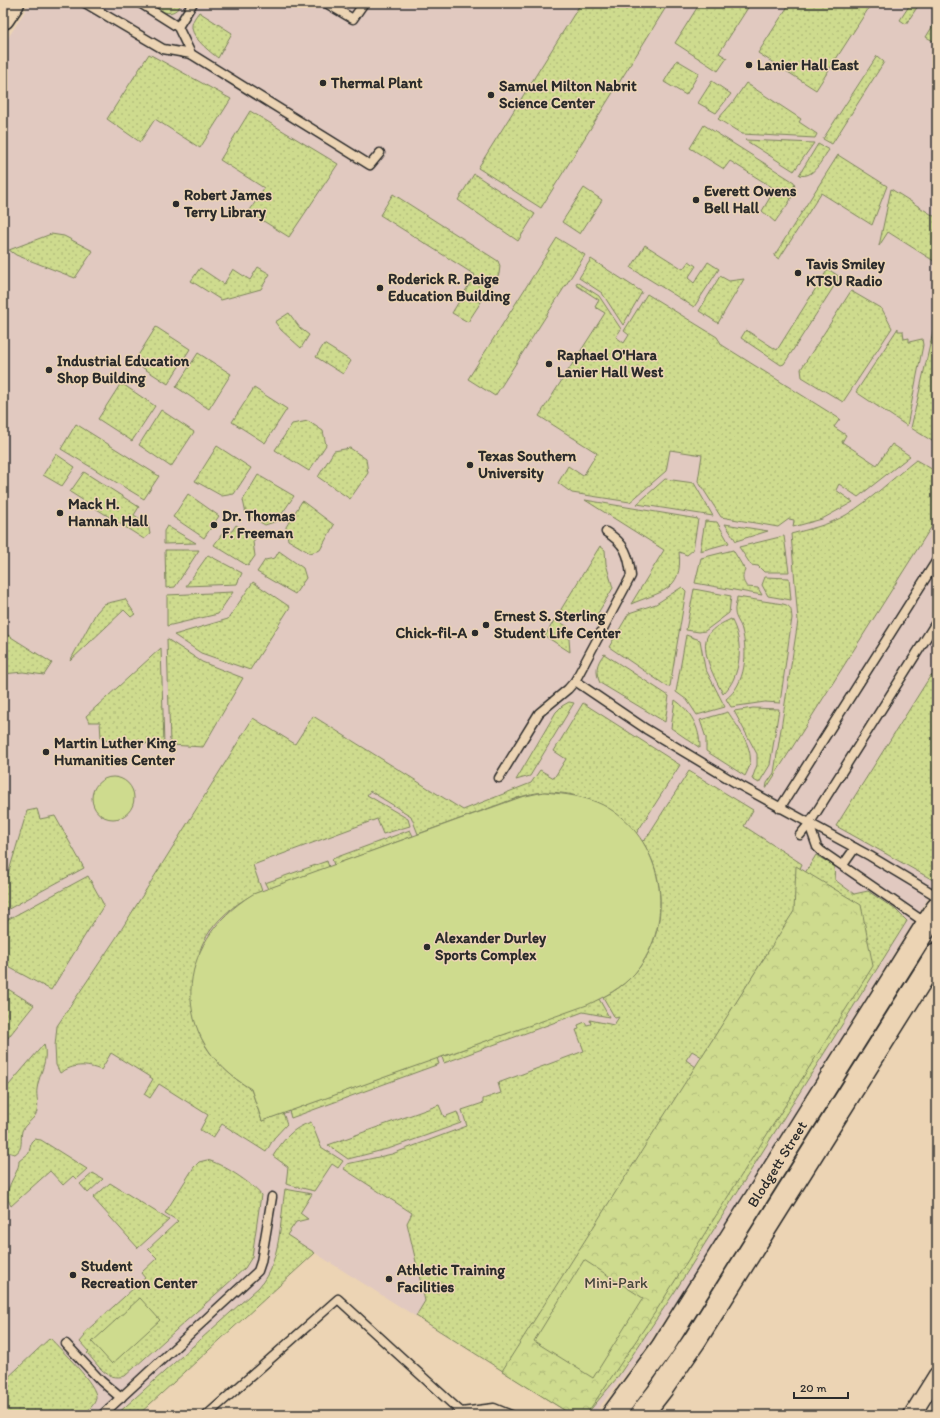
<svg xmlns="http://www.w3.org/2000/svg" width="940" height="1418" font-family="Itim,sans-serif">
<style>
.built{fill:#e1c9c0}
.grass{fill:url(#grass-dots);stroke:#7c835c}
.park{fill:url(#park-crowns);stroke:#7c835c}
.garden{fill:#cedb8e;stroke:#7c835c}
.lines{fill:none;stroke-linecap:round;stroke-linejoin:round}
.service-casing{stroke:#2b2b2b;stroke-width:11}
.minor-casing{stroke:#2b2b2b;stroke-width:19}
.secondary-casing{stroke:#2b2b2b;stroke-width:25}
.service{stroke:#ecd4b4;stroke-width:8}
.minor{stroke:#ecd4b4;stroke-width:16}
.secondary{stroke:#ecd4b4;stroke-width:22}
.poi-dot{fill:#2b2b2b;stroke:#ecd4b4;stroke-width:1.5}
.labels{text-anchor:middle;stroke-width:3;stroke-linejoin:round;paint-order:stroke}
.poi-label{font-size:15px;font-weight:bold;fill:#2b2b2b;stroke:#ecd4b4;text-anchor:start}
.street-label{font-size:15px;fill:#2b2b2b;stroke:#ecd4b4}
.park-label{font-size:15px;fill:#43453a;stroke:#ecd4b4}
</style>
<defs>
<pattern id="grass-dots" width="8" height="8" patternUnits="userSpaceOnUse"><rect width="8" height="8" fill="#cedb8e"/><path d="M2 2h.1M6 6h.1" fill="none" stroke="#b1bc7b" stroke-width="1.8" stroke-linecap="round"/></pattern>
<pattern id="park-crowns" width="20" height="18" patternUnits="userSpaceOnUse"><rect width="20" height="18" fill="#cedb8e"/><path d="M2 6a3 3 0 1 1 6 0M12 15a3 3 0 1 1 6 0" fill="none" stroke="#b1bc7b"/></pattern>
</defs>
<rect width="100%" height="100%" fill="#ecd4b4"/>
<filter id="ink" filterUnits="userSpaceOnUse"><feTurbulence type="fractalNoise" baseFrequency=".025" numOctaves="2"/><feDisplacementMap in="SourceGraphic" scale="8" xChannelSelector="R" yChannelSelector="G"/><feConvolveMatrix kernelMatrix="1 2 1 2 8 2 1 2 1" color-interpolation-filters="sRGB"/></filter>
<g filter="url(#ink)">
<polygon class="built" points="30,3 937,3 937,884 687,1285 641,1355 593,1415 572,1415 315,1253 138,1415 3,1415 3,46"/>
<g class="grass">
<path d="M 147,3 L 182,3 C 172,20 160,11 147,3 Z"/>
<polygon points="581,3 668,4 541,208 478,168"/>
<polygon points="700,3 751,3 719,53 727,58 718,71 675,43"/>
<polygon points="790,3 872,3 816,90 758,53"/>
<polygon points="911,3 920,3 906,24 900,20"/>
<path d="M 199,12 L 232,33 L 218,58 C 210,52 191,37 192,26 C 192,21 196,16 199,12 Z"/>
<polygon points="937,19 937,43 926,37"/>
<polygon points="149,54 231,99 200,148 155,119 140,142 107,119"/>
<polygon points="877,56 884,62 832,144 823,139"/>
<polygon points="677,60 699,73 686,95 664,82"/>
<polygon points="712,81 731,94 716,113 698,103"/>
<polygon points="746,83 801,119 799,122 817,134 815,138 742,134 718,119 733,102"/>
<polygon points="250,111 338,164 289,237 249,212 264,188 220,160"/>
<path d="M 704,125 L 794,182 C 798,195 782,211 775,222 L 762,211 L 775,189 L 730,161 L 724,169 L 690,148 Z"/>
<polygon points="745,140 814,143 794,171"/>
<path d="M 818,144 L 829,150 C 821,160 814,179 799,175 Z"/>
<polygon points="838,155 887,186 872,225 821,193 779,259 774,256"/>
<polygon points="474,174 535,214 518,241 458,200"/>
<polygon points="584,188 602,200 580,234 562,222"/>
<polygon points="891,189 937,218 937,263 888,232 879,246"/>
<polygon points="393,194 498,261 500,266 499,274 468,322 452,313 475,275 380,215"/>
<polygon points="51,234 64,236 93,251 75,278 16,255 9,250"/>
<polygon points="557,238 585,255 495,396 468,379"/>
<polygon points="645,245 683,269 689,261 696,266 688,278 694,283 708,262 719,269 694,307 631,268"/>
<polygon points="591,259 642,292 623,325 602,293 579,278"/>
<polygon points="258,267 270,274 261,289 221,300 191,281 200,268 224,284 233,269 250,280"/>
<polygon points="828,269 840,277 784,364 781,365 741,338 746,330 777,350"/>
<polygon points="720,276 729,281 744,279 718,323 699,311"/>
<polygon points="577,282 599,296 621,329 616,337 624,343 629,335 624,331 647,294 717,337 722,345 840,419 834,427 846,435 842,442 877,465 892,444 910,456 858,497 839,484 836,490 853,502 822,519 793,527 794,520 789,519 778,527 721,517 698,481 702,455 670,450 666,471 630,502 572,493 558,483 568,466 583,476 597,453 539,416 605,313 595,307 599,300 576,285"/>
<polygon points="851,291 882,309 892,328 843,402 802,377 801,369"/>
<polygon points="289,313 300,328 309,335 301,348 281,330 275,322"/>
<polygon points="937,314 937,444 911,428"/>
<polygon points="156,327 190,349 168,384 134,362"/>
<polygon points="898,328 898,331 903,331 904,339 909,338 909,342 922,339 923,345 907,426 856,392"/>
<polygon points="324,344 351,361 343,374 316,357"/>
<polygon points="198,353 231,374 209,409 176,387"/>
<polygon points="121,383 155,406 132,441 98,419"/>
<polygon points="254,388 287,409 265,443 232,422"/>
<polygon points="161,410 194,432 171,467 139,445"/>
<polygon points="308,421 323,431 326,445 309,471 275,450 292,424"/>
<polygon points="76,424 159,476 144,499 61,449"/>
<polygon points="217,446 251,468 234,494 222,496 195,481"/>
<polygon points="350,448 366,459 368,473 350,499 318,477 334,451"/>
<polygon points="56,454 75,467 62,486 43,475"/>
<path d="M 916,460 L 937,472 L 937,518 L 766,789 L 767,783 L 774,773 L 798,621 L 791,534 C 809,529 829,525 846,515 C 871,500 893,478 916,460 Z"/>
<polygon points="84,472 139,507 134,515 148,524 150,534 144,539 70,492"/>
<polygon points="258,475 294,496 277,521 265,525 246,514 243,500"/>
<polygon points="665,479 694,483 713,516 637,504"/>
<polygon points="188,494 219,516 204,538 173,517"/>
<path d="M 585,500 L 698,519 L 693,550 L 687,555 L 679,552 C 684,592 658,592 631,604 L 664,550 Z"/>
<polygon points="302,501 334,525 320,550 310,553 288,540 286,527"/>
<polygon points="705,521 717,522 729,543 700,551"/>
<polygon points="725,524 768,531 736,541"/>
<polygon points="236,525 256,537 253,542 255,556 248,566 214,545 222,534 232,531"/>
<polygon points="167,526 196,543 164,544 164,531"/>
<polygon points="784,536 789,572 764,572 758,566 751,565 739,547"/>
<polygon points="600,546 605,550 606,564 613,588 595,618 585,617 573,619 560,611"/>
<polygon points="165,550 199,550 175,587 166,588"/>
<path d="M 733,550 L 745,570 C 742,577 742,580 747,587 L 758,588 L 762,595 L 695,583 L 701,558 Z"/>
<polygon points="279,551 303,568 306,578 295,594 257,572 265,560 275,558"/>
<polygon points="208,555 242,573 237,584 186,586"/>
<polygon points="765,577 789,578 791,600 768,596 762,585"/>
<polygon points="253,582 290,607 250,670 201,653 174,635 228,619"/>
<polygon points="682,587 686,591 670,686 668,687 609,647 629,613 656,604"/>
<polygon points="694,589 731,596 729,613 705,631 699,632 686,630"/>
<polygon points="233,592 218,614 167,626 167,595"/>
<path d="M 737,597 L 783,604 C 792,606 791,610 792,618 L 780,703 L 765,702 L 731,707 L 726,699 C 746,684 748,652 742,630 C 741,624 735,618 735,612 C 734,608 737,602 737,597 Z"/>
<polygon points="125,599 135,614 131,617 124,610 70,661 96,613 104,604"/>
<polygon points="555,619 568,627 570,652 545,636"/>
<path d="M 731,619 C 744,641 742,676 723,694 C 716,681 699,650 708,635 C 713,627 723,623 731,619 Z"/>
<polygon points="3,632 52,663 44,675 23,672 3,674"/>
<polygon points="686,635 700,640 705,668 725,707 697,715 687,700 676,692"/>
<polygon points="167,639 202,662 243,678 203,747 170,745"/>
<polygon points="161,648 164,745 103,740 101,738 100,722 89,722 86,716"/>
<path d="M 604,654 L 669,696 L 665,722 L 600,683 C 595,672 596,664 604,654 Z"/>
<polygon points="931,675 937,681 937,873 933,880 836,826"/>
<path d="M 675,700 C 691,711 700,728 700,748 L 671,728 Z"/>
<polygon points="569,702 574,703 530,776 516,780 556,712 562,706"/>
<path d="M 583,703 L 680,765 L 636,834 C 615,806 580,792 545,792 C 527,793 509,801 492,807 C 468,816 443,825 418,834 L 411,816 L 370,791 L 367,795 L 408,819 L 410,826 L 383,834 L 377,819 L 253,865 L 262,891 C 239,899 212,922 202,945 C 197,956 198,974 197,987 C 195,1003 193,1016 199,1032 C 207,1055 230,1077 251,1089 L 262,1121 L 283,1113 L 287,1124 L 274,1138 L 266,1152 L 222,1124 L 213,1138 L 200,1130 L 208,1115 L 159,1084 L 150,1098 L 144,1094 L 153,1079 L 111,1053 L 101,1070 C 85,1064 74,1064 60,1073 L 56,1065 L 55,1046 L 57,1026 L 116,938 L 253,718 L 295,744 L 313,716 L 463,810 L 531,783 L 540,770 L 554,778 L 566,759 L 554,751 Z"/>
<polygon points="753,708 779,709 770,765 759,783 752,779 757,765 757,754 734,711"/>
<path d="M 728,712 C 737,726 753,746 750,764 C 749,768 747,772 745,776 L 706,751 L 706,738 L 700,720 Z"/>
<path d="M 689,771 L 753,810 L 744,826 L 802,864 L 798,873 L 798,931 L 778,940 L 770,949 L 702,1057 L 692,1051 L 686,1060 L 696,1067 L 526,1339 C 527,1369 557,1387 582,1397 L 592,1392 L 619,1357 L 707,1223 L 720,1176 L 779,1079 C 786,1075 796,1074 801,1069 C 809,1062 820,1046 821,1035 C 822,1029 821,1023 822,1017 C 824,1009 832,1004 836,997 C 853,959 843,939 803,930 L 805,873 L 816,855 L 834,866 L 835,880 L 854,894 L 868,891 L 896,910 L 907,921 L 674,1293 L 617,1378 L 586,1415 L 572,1415 L 416,1316 L 425,1301 L 407,1223 L 412,1213 L 344,1169 L 347,1164 L 392,1154 L 467,1126 L 462,1110 L 483,1103 L 483,1099 L 501,1093 L 498,1083 L 584,1051 L 576,1030 L 579,1029 L 578,1025 L 585,1022 L 587,1025 L 591,1024 L 590,1020 L 614,1025 L 619,1017 L 615,1018 L 603,997 C 662,969 676,893 642,841 L 645,840 Z"/>
<polygon points="37,809 40,819 55,816 84,868 3,912 3,891 27,811"/>
<polygon points="410,830 413,836 334,865 332,859"/>
<polygon points="327,861 329,867 268,889 265,883"/>
<polygon points="88,876 104,905 51,990 3,964 3,922"/>
<polygon points="3,986 34,1005 3,1044"/>
<polygon points="599,999 609,1017 583,1012 444,1063 442,1057"/>
<path d="M 44,1044 C 49,1061 39,1073 37,1089 C 36,1096 39,1105 37,1111 C 35,1120 25,1123 22,1131 C 20,1139 24,1149 15,1154 L 3,1151 L 3,1092 Z"/>
<polygon points="437,1058 439,1064 291,1118 289,1111"/>
<polygon points="439,1105 444,1117 457,1112 461,1123 391,1148 348,1159 328,1145"/>
<path d="M 311,1122 L 321,1147 L 343,1161 L 338,1168 L 332,1164 L 314,1191 L 286,1184 L 288,1167 L 273,1156 C 285,1138 291,1129 311,1122 Z"/>
<path d="M 34,1139 L 41,1140 L 87,1169 L 76,1179 L 73,1176 L 63,1185 L 50,1171 L 11,1206 C 0,1189 19,1176 19,1161 L 29,1153 L 31,1142 Z"/>
<path d="M 207,1160 C 221,1163 252,1183 261,1195 L 252,1257 L 245,1268 L 125,1376 C 106,1381 99,1366 87,1353 L 89,1352 L 80,1342 L 85,1336 L 83,1334 L 145,1278 L 141,1273 L 157,1258 L 148,1249 L 178,1221 L 165,1213 L 194,1167 L 199,1162 Z"/>
<polygon points="93,1173 103,1179 88,1193 80,1184"/>
<polygon points="110,1183 169,1220 138,1248 93,1198"/>
<path d="M 285,1189 L 312,1194 L 300,1213 L 308,1219 L 296,1222 L 287,1235 L 315,1253 L 138,1415 L 116,1415 L 259,1287 C 281,1261 280,1222 285,1189 Z"/>
<path d="M 50,1338 C 60,1349 98,1385 96,1398 C 95,1405 88,1410 83,1415 L 3,1415 L 3,1382 Z"/>
</g>
<polygon class="park" points="796,866 861,905 873,966 656,1311 586,1415 572,1415 502,1371 794,911"/>
<g class="garden">
<circle cx="113" cy="798" r="21"/>
<path d="M 544,792 C 565,794 585,796 603,805 C 664,837 678,921 635,973 C 622,988 604,997 587,1005 L 262,1121 L 251,1089 C 168,1040 173,943 253,894 L 521,797 Z"/>
<polygon points="584,1260 643,1298 593,1378 534,1341"/>
<polygon points="140,1298 160,1320 112,1364 92,1342"/>
</g>
<g class="lines">
<g class="service-casing">
<g id="service">
<polyline points="85,3 163,49 191,54 370,165 380,153"/>
<polyline points="140,3 178,27 191,54"/>
<polyline points="326,3 353,19 364,3"/>
<polyline points="178,27 193,3"/>
<polyline points="575,681 646,729 741,786 870,856 935,895 936,909"/>
<path d="M 499,778 L 539,713 L 568,689 L 575,681 L 631,576 C 629,555 625,543 606,532"/>
<polyline points="780,808 937,560"/>
<polyline points="809,824 817,847 821,851 920,919 927,915"/>
<polyline points="800,835 809,824 937,621"/>
<polyline points="843,865 855,848"/>
<polyline points="66,1344 101,1381 121,1398"/>
<polyline points="102,1415 258,1271 261,1262 272,1197"/>
<polyline points="207,1415 338,1299 461,1412 494,1408 511,1415"/>
</g>
</g>
<g class="minor-casing">
<polyline id="minor" points="912,1415 937,1375"/>
</g>
<g class="secondary-casing">
<g id="secondary">
<polyline points="3,18 13,3"/>
<path id="s1" d="M 613,1415 L 662,1348 L 937,909"/>
<polyline points="641,1415 662,1388 695,1340 937,954"/>
</g>
</g>
<use href="#service" class="service"/>
<use href="#minor" class="minor"/>
<use href="#secondary" class="secondary"/>
</g>
</g>
<g class="poi-dot">
<circle cx="749" cy="65" r="4"/>
<circle cx="323" cy="83" r="4"/>
<circle cx="491" cy="95" r="4"/>
<circle cx="696" cy="200" r="4"/>
<circle cx="176" cy="204" r="4"/>
<circle cx="798" cy="273" r="4"/>
<circle cx="380" cy="288" r="4"/>
<circle cx="549" cy="364" r="4"/>
<circle cx="49" cy="370" r="4"/>
<circle cx="470" cy="465" r="4"/>
<circle cx="60" cy="513" r="4"/>
<circle cx="214" cy="525" r="4"/>
<circle cx="486" cy="625" r="4"/>
<circle cx="475" cy="633" r="4"/>
<circle cx="46" cy="752" r="4"/>
<circle cx="427" cy="947" r="4"/>
<circle cx="73" cy="1275" r="4"/>
<circle cx="389" cy="1279" r="4"/>
</g>
<g class="labels">
<g class="poi-label">
<text x="757" y="70">Lanier Hall East</text>
<text x="331" y="88">Thermal Plant</text>
<text x="499" y="91">Samuel Milton Nabrit<tspan x="499" dy="17">Science Center</tspan></text>
<text x="704" y="196">Everett Owens<tspan x="704" dy="17">Bell Hall</tspan></text>
<text x="184" y="200">Robert James<tspan x="184" dy="17">Terry Library</tspan></text>
<text x="806" y="269">Tavis Smiley<tspan x="806" dy="17">KTSU Radio</tspan></text>
<text x="388" y="284">Roderick R. Paige<tspan x="388" dy="17">Education Building</tspan></text>
<text x="557" y="360">Raphael O'Hara<tspan x="557" dy="17">Lanier Hall West</tspan></text>
<text x="57" y="366">Industrial Education<tspan x="57" dy="17">Shop Building</tspan></text>
<text x="478" y="461">Texas Southern<tspan x="478" dy="17">University</tspan></text>
<text x="68" y="509">Mack H.<tspan x="68" dy="17">Hannah Hall</tspan></text>
<text x="222" y="521">Dr. Thomas<tspan x="222" dy="17">F. Freeman</tspan></text>
<text x="494" y="621">Ernest S. Sterling<tspan x="494" dy="17">Student Life Center</tspan></text>
<text x="467" y="638" text-anchor="end">Chick-fil-A</text>
<text x="54" y="748">Martin Luther King<tspan x="54" dy="17">Humanities Center</tspan></text>
<text x="435" y="943">Alexander Durley<tspan x="435" dy="17">Sports Complex</tspan></text>
<text x="81" y="1271">Student<tspan x="81" dy="17">Recreation Center</tspan></text>
<text x="397" y="1275">Athletic Training<tspan x="397" dy="17">Facilities</tspan></text>
</g>
<g class="street-label">
<text dy="5" stroke="none"><textPath href="#s1" startOffset="300">Blodgett Street</textPath></text>
</g>
<g class="park-label">
<text x="616" y="1288">Mini-Park</text>
</g>
</g>
<rect width="940" height="1418" fill="none" stroke="#ecd4b4" stroke-width="16"/>
<rect x="8" y="8" width="924" height="1402" fill="none" stroke="#2b2b2b" stroke-width="1.5" filter="url(#ink)"/>
<path d="M794 1392v6h54v-6" fill="none" stroke="#2b2b2b" stroke-width="2"/>
<text x="800" y="1392" font-size="12" fill="#2b2b2b" stroke="#ecd4b4" stroke-width="3" paint-order="stroke">20 m</text>
</svg>
